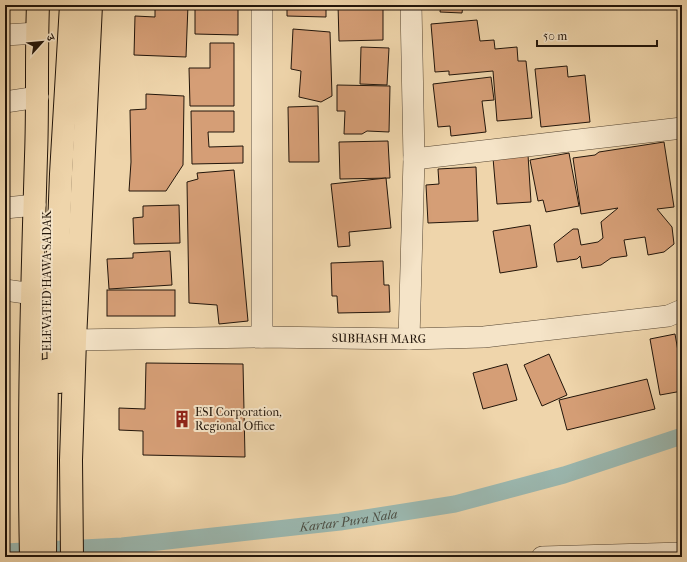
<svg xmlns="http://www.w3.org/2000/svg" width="687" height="562" font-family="'IM FELL French Canon','Noto Serif Devanagari',serif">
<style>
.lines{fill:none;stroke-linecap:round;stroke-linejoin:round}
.canal{stroke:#9bb8b0;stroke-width:17}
.building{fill:#d59e76;stroke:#22150a}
.minor-casing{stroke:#554532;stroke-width:22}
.major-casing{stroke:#22150a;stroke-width:24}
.minor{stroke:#f5e4c8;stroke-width:21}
.major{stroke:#efd5ab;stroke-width:22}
.labels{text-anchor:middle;stroke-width:4;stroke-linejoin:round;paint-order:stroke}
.street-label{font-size:12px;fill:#22150a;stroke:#f5e4c8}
.poi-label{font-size:12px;fill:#22150a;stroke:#f5e4c8;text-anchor:start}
.water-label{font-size:13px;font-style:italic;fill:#4c4e44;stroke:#f5e4c8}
</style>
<rect width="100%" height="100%" fill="#efd5ab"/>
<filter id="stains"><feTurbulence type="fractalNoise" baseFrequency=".005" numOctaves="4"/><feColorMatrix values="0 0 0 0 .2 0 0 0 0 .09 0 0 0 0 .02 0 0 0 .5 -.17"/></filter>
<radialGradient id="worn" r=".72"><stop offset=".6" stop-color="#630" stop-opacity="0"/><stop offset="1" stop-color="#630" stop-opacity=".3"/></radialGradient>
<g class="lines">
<path class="canal" id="s1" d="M 5,552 L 122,546 L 340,522 L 455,504 L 564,475 L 682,436"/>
</g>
<g class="building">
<polygon points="166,5 188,5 186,57 134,55 135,16 155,17 155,8 166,9"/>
<polygon points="195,5 238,5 238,35 195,34"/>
<polygon points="287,5 326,5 326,17 287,16"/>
<polygon points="338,5 383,5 383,40 339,41"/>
<polygon points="441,5 463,5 462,13 440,12"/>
<polygon points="477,20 480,41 494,40 495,49 517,47 518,61 526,61 532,118 497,121 493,71 449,75 449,71 435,72 431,24"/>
<polygon points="293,29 330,32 332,96 321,102 299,97 301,71 291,69"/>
<polygon points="210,43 234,43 234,106 190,106 189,68 210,68"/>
<polygon points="361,47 389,48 387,85 360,84"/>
<polygon points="567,66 568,77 585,75 590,122 541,127 535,69"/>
<polygon points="491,77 494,100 482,101 486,132 451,136 450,126 438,127 433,84"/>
<polygon points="337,85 390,86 389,132 367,131 362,134 344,134 345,111 337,111"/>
<polygon points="146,94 184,96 183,165 166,191 129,191 131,162 130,110 146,109"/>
<polygon points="318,106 319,162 289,162 288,107"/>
<polygon points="191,111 234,111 234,132 208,132 209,147 243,146 243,163 192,164"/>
<polygon points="388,141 390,178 340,179 339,142"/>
<polygon points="664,142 674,207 657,209 672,227 674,244 664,252 648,255 645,237 624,240 627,256 611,258 601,265 582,268 580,256 577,259 557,262 554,244 573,229 578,229 581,245 598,242 603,238 601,222 618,208 581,214 573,158 595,155 599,152"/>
<polygon points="569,153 579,206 546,212 543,200 538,201 530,160"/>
<polygon points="528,155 531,202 497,204 493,158"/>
<polygon points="476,167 478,221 428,223 426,185 439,184 438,169"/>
<polygon points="234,170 248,321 219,324 217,305 189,303 187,182 198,179 197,173"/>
<polygon points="386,178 391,228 349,232 350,246 338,247 331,184"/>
<polygon points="179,205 180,243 134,244 133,218 143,217 143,206"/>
<polygon points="530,225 537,267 500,273 493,231"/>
<polygon points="170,251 172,285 109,289 107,259 133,258 133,253"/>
<polygon points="383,261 384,285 389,285 390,312 338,313 337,296 332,296 331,263"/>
<rect x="107" y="290" width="68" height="26"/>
<polygon points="675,334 682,374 682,391 660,395 650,339"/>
<polygon points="549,354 567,395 542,406 524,365"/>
<polygon points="146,363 243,364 245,457 143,455 143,431 119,430 119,408 145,409"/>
<polygon points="507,364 517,400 483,409 473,373"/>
<polygon points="647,379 655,409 567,430 559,400"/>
</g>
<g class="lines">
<g class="minor-casing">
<g id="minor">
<polyline points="5,35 37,33"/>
<polyline points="5,102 38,97"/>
<polyline points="414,159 682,128"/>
<polyline points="5,208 35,205"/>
<polyline points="5,290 33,294"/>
<polyline points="262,337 262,5"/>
<polyline points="409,339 414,159 411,5"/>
<path id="s2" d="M 75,340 L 262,337 L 409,339 L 484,337 L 668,316 L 682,310"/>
<polyline points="542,557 682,553"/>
</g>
</g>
<g class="major-casing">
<g id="major">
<polyline points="59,382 57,280 61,174 71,5"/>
<polyline points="45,556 47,370"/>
<path d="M 31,557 C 28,423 32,289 36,156 C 38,106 36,55 38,5"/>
<polyline points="72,557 71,460 75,340 91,5"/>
</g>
</g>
<use href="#minor" class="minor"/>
<use href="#major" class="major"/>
</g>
<defs>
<g id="building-bare" transform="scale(1.38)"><path d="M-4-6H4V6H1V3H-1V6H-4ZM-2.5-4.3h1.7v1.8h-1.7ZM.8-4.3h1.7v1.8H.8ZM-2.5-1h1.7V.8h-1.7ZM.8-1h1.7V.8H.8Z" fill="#8f2418" stroke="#f5e4c8" stroke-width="2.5" paint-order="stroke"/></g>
</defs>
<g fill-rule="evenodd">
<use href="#building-bare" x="182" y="419"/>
</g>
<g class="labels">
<g class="street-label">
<text transform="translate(47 281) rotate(-90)" y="4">ELEVATED HAWA SADAK</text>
<text dy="4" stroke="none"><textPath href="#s2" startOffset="304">SUBHASH MARG</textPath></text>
</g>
<g class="poi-label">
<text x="195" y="416">ESI Corporation,<tspan x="195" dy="14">Regional Office</tspan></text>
</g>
<g class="water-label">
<text dy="5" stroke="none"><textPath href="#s1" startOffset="345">Kartar Pura Nala</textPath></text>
</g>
</g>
<rect width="687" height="562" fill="none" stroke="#efd5ab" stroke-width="20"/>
<rect x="6" y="6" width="675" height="550" fill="none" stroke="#22150a" stroke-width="2"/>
<rect x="10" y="10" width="667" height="542" fill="none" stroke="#22150a"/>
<g transform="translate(42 42) rotate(63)" stroke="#f5e4c8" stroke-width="3" paint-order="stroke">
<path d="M0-3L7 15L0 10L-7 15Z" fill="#22150a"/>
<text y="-6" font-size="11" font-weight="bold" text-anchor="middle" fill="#22150a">उ</text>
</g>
<path d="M537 40v6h120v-6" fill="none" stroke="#22150a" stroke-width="2"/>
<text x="543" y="40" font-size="12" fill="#22150a" stroke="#f5e4c8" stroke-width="3" paint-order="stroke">50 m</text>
<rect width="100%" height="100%" filter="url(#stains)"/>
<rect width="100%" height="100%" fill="url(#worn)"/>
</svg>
